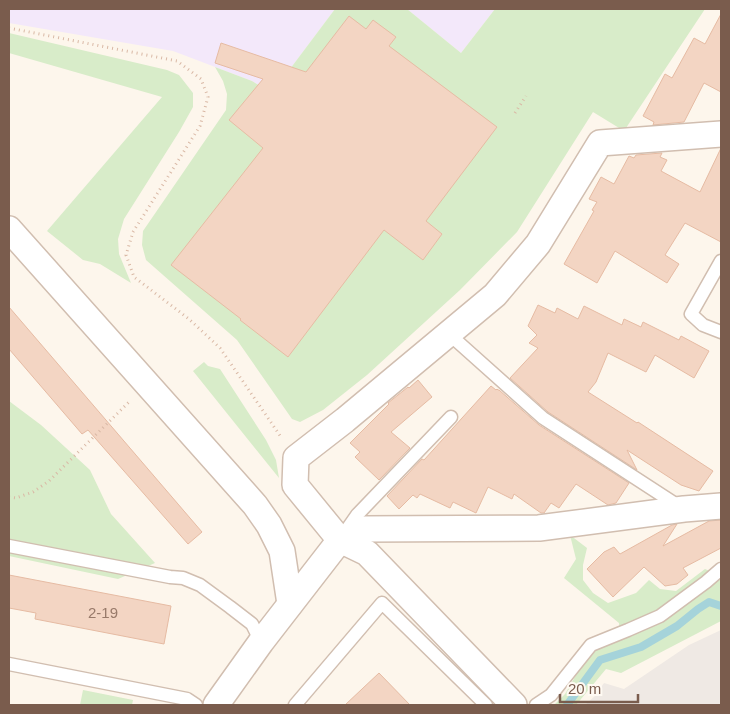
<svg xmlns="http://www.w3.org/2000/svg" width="730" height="714" font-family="Helvetica,sans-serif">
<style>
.industrial{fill:#efe9e4}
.education{fill:#f3e8fa}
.green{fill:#d8ecc9}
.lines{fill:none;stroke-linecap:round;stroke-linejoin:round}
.stream{stroke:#a5d3da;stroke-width:8}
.building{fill:#f3d5c3;stroke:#e6bba3}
.service-casing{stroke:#d1beb0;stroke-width:15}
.minor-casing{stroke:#d1beb0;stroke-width:28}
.path{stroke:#d9b8a5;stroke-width:3;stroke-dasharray:1 4;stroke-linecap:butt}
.service{stroke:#fff;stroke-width:12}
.minor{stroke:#fff;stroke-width:25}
.labels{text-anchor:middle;stroke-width:4;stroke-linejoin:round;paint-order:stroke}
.number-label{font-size:15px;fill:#987a6a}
</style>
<rect width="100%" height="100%" fill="#fdf6ec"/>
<polygon class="industrial" points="721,630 721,705 585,705 595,696 604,683 624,689 689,645"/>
<g class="education">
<polygon points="9,9 335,9 272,93 252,81 173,51 9,23"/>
<polygon points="407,9 495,9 461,53"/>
</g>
<g class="green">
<polygon points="335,9 407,9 461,53 495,9 705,9 624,131 593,112 517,232 460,290 367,375 323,410 300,422 292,419 237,340 146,260 142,245 143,231 226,110 227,94 223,81 215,67 252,81 272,93"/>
<polygon points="9,33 167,70 179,75 193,93 193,107 179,132 124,219 118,239 119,254 131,283 100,264 83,260 47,231 162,97 9,53"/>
<polygon points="204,362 208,366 220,369 266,440 276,460 279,478 193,371"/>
<polygon points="9,401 41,425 90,470 111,514 155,563 118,579 9,556"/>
<polygon points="570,535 587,548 583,565 583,580 593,593 608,603 636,593 649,580 660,589 676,591 705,569 712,572 721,565 721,621 621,673 606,669 576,705 554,705 565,694 586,658 601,645 620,639 619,623 564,578 576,559"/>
<polygon points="83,690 133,700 132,705 80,705"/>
</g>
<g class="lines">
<polyline class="stream" points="567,705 600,660 641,647 677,626 698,609 709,602 721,606"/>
</g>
<g class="building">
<polygon points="721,14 721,92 704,83 684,122 653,125 654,122 643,116 665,74 672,78 694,38 705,44"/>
<polygon points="349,16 366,29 373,20 396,37 389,46 497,127 426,221 442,234 423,260 384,230 288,357 240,320 241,319 171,265 263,148 229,120 263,79 215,63 221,43 306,72"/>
<polygon points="721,148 721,242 685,223 665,255 679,264 667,283 615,251 597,283 564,264 594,211 592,210 597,202 589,199 601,177 614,184 629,156 634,158 636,155 662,153 660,157 667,160 661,171 700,192"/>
<polygon points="538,305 555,313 557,308 578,319 584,306 622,325 624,319 641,327 643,322 679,340 681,336 709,351 694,378 655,355 646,372 608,353 596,382 588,392 637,423 638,422 713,471 699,491 681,485 627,450 637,470 548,412 510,378 538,348 529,343 537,335 528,326"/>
<polygon points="9,307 202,532 188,544 88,430 82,434 9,349"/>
<polygon points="418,380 432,397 391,432 410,448 379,480 355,457 360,452 350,443 389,404 388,403 408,387 409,388"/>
<polygon points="491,386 496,390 497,389 498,390 499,390 539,425 629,483 616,503 608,505 576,484 559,508 551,503 544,513 541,513 514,494 512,499 488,487 476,513 453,502 450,508 420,494 417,498 413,495 399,509 387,496 422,459 424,460"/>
<polygon points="721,520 721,548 683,568 688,575 677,584 665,586 644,567 613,597 587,569 604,552 614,547 620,554 672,525 677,524 663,546 709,521"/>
<polygon points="9,575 171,606 164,644 35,619 36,613 9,608"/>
<polygon points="379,673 410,705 345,705"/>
</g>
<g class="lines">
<g class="service-casing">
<g id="service">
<polyline points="721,261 691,314 703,325 721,332"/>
<polyline points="449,334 543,418 680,507"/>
<polyline points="343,535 357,515 451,417"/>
<polyline points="9,546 170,577 183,578 200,585 230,607 252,624 261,642"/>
<polyline points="9,664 187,699 196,705"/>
<polyline points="295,705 382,603 486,705"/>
<polyline points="536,705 551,695 591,645 628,630 660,616 706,582 721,569"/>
</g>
</g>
<g class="minor-casing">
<g id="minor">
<polyline points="9,229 255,505 269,525 282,551 290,604"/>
<polyline points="216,705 261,642 340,540 365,529 539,528 684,509 721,506"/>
<polyline points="514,705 367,553 340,540 295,485 296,458 345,420 495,295 538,244 600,143 721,134"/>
</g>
</g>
<g class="path">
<polyline points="9,28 177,61 201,79 208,97 200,126 133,232 126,255 134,277 189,319 220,348 281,437"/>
<polyline points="515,113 526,96"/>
<polyline points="9,497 16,498 33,492 49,481 129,402"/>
</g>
<use href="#service" class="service"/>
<use href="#minor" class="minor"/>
</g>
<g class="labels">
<g class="number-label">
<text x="103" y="618">2-19</text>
</g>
</g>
<rect width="730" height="714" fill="none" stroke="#7a5c4d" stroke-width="20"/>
<path d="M560 694v8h78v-8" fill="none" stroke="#7a5c4d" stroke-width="2.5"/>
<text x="568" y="694" font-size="15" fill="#7a5c4d" stroke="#fffaf3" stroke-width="4" paint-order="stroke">20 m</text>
</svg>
